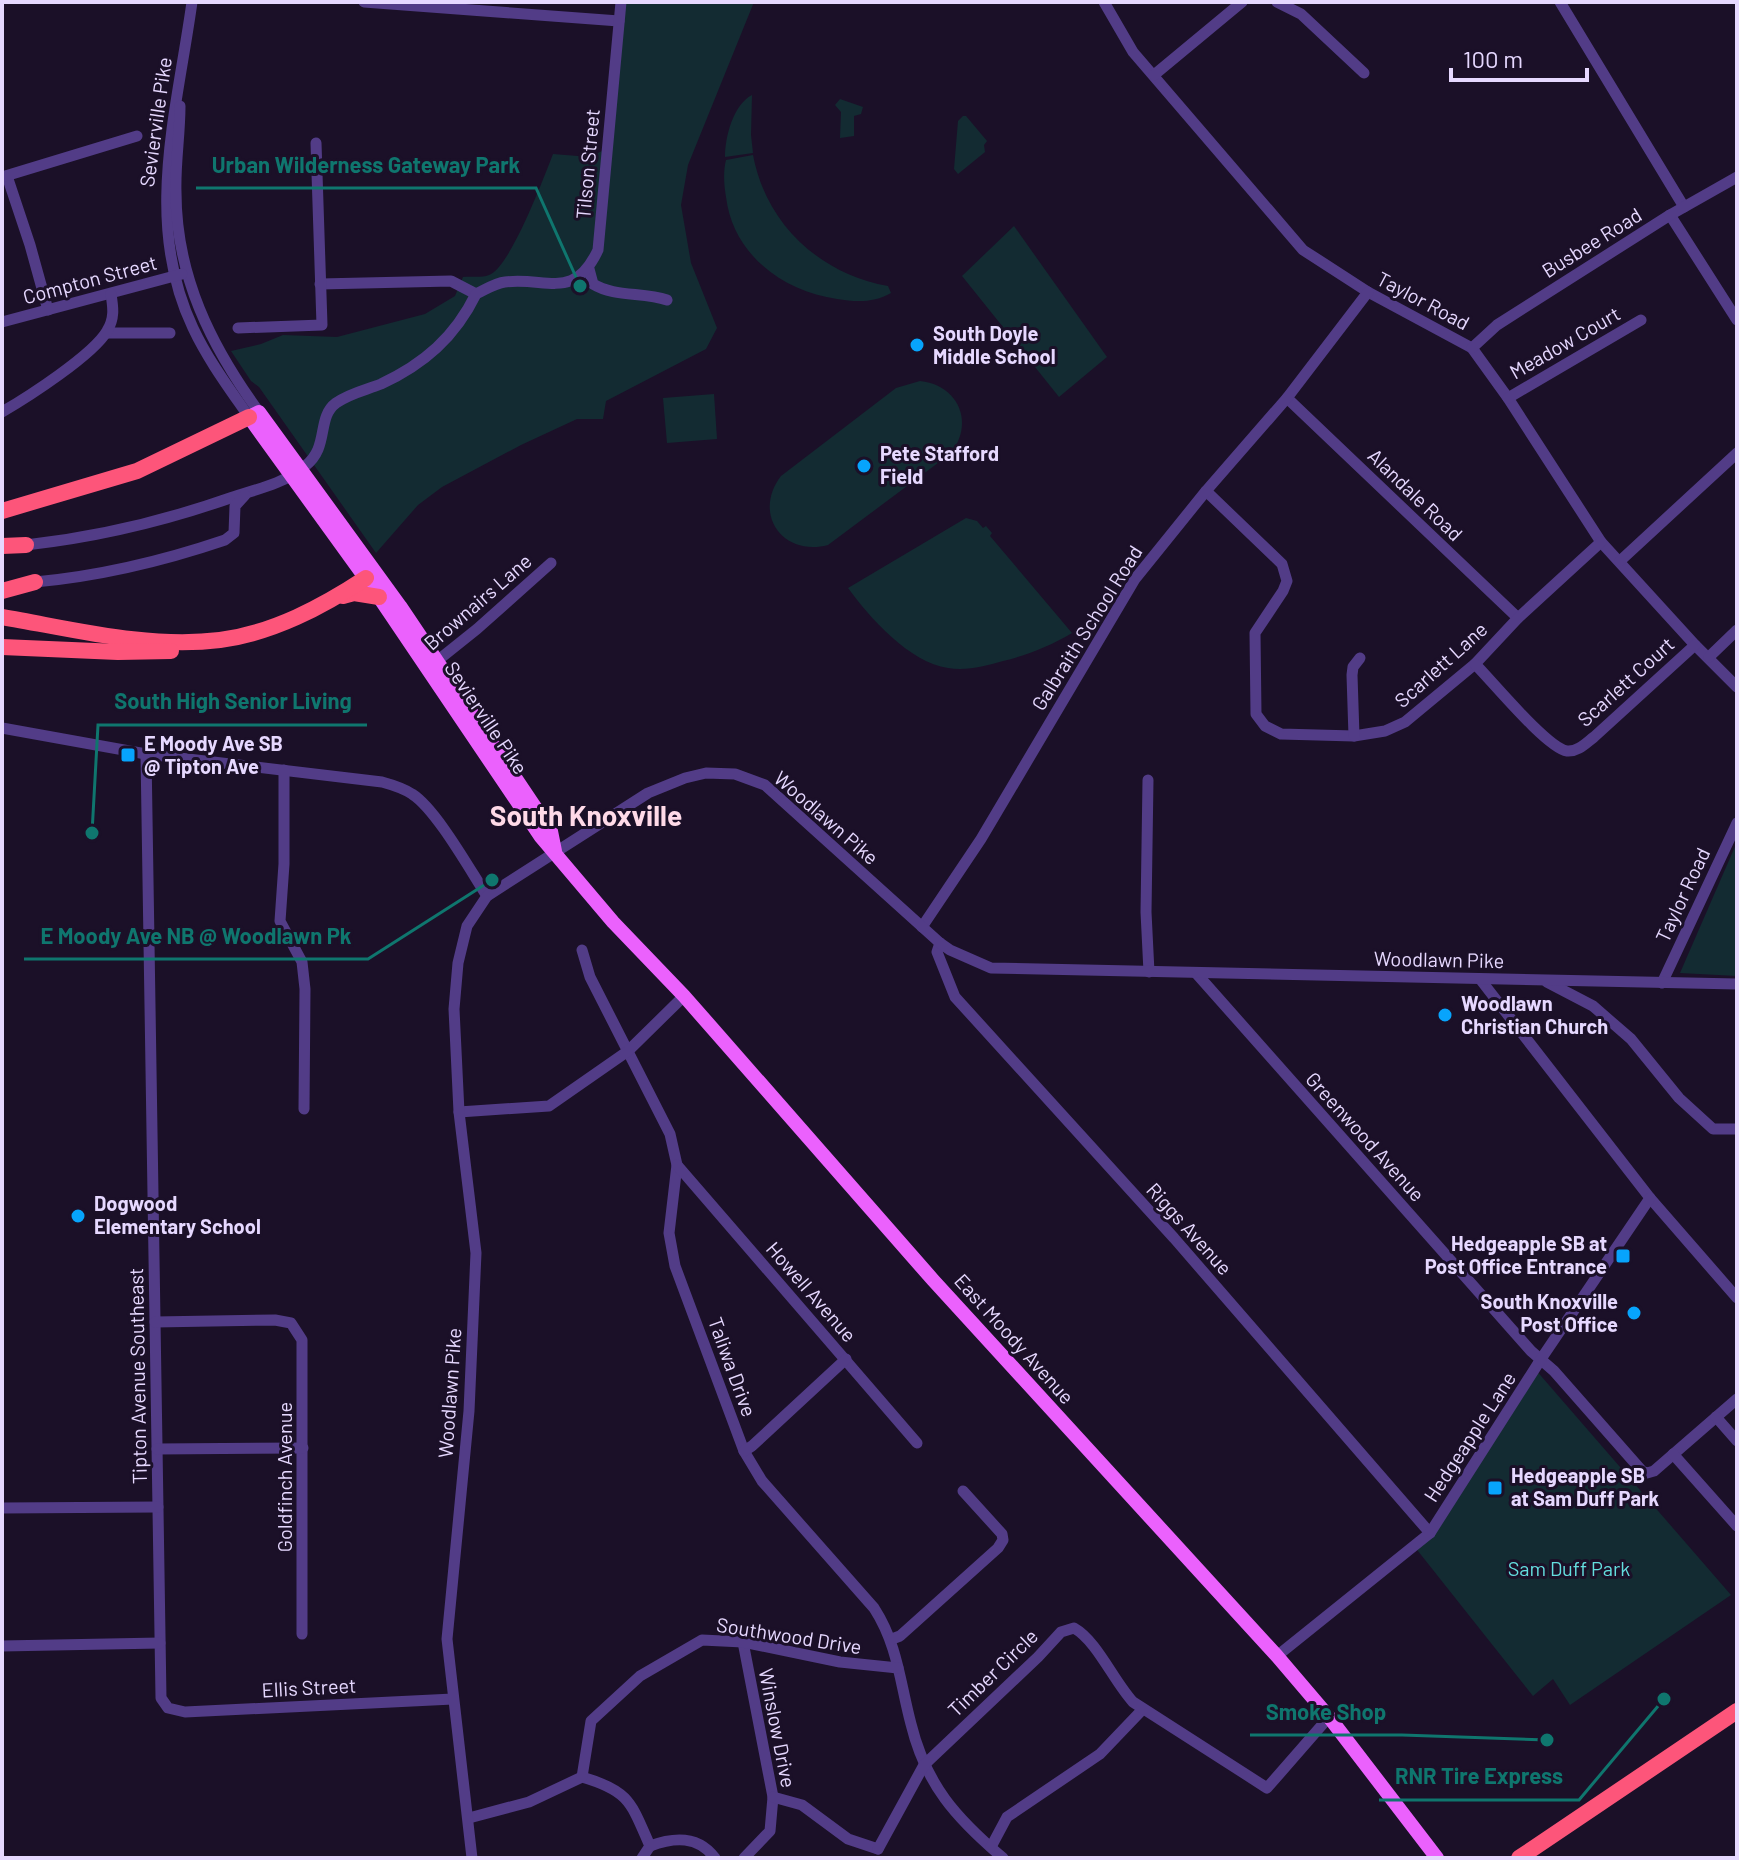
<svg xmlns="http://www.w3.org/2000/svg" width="1739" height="1860" font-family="Barlow,sans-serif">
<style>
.green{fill:#132b32}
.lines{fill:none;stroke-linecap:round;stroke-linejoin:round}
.minor{stroke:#523c87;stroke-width:11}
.major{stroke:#eb61fd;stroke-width:14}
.highway{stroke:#fd557a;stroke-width:16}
.poi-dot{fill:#07a4fc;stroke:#1b1028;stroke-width:3}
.labels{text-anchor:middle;stroke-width:6;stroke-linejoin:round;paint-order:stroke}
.street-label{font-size:20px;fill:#e6d8ff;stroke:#1b1028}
.poi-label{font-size:20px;font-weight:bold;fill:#e6d8ff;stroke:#1b1028;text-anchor:start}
.park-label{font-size:20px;fill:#64dedf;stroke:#1b1028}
.district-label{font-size:28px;font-weight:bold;fill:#ffdae8;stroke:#1b1028}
.leader{fill:none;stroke:#0f766e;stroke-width:3}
.callout-dot{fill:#0f766e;stroke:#1b1028;stroke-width:3}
.callout-label{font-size:22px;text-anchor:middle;font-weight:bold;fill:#0f766e;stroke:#1b1028;stroke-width:6;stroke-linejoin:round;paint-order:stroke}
</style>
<rect width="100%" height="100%" fill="#1b1028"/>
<g class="green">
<path d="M 617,2 L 754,2 L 688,165 L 681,205 L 691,263 L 717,328 L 706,349 L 606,401 L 603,419 L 577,419 L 521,445 L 442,487 L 418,505 L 376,553 L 259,387 L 251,381 L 231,351 L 261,344 L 283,335 L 337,337 L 425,314 L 455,296 L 463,277 C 471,276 482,278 489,275 C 510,268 544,177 553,154 L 590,157 L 604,150 Z"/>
<path d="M 752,95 L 751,135 L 753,153 L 725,157 C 725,137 733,105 752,95 Z"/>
<polygon points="840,99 863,107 861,114 854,116 854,136 840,138 841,112 835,105"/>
<polygon points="963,116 966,116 987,141 984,145 985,152 958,174 954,169 958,121"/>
<path d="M 753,155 C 766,224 820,274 888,286 L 891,293 C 874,303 856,302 837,299 C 782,291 733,254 726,197 C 724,185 723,172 726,160 Z"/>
<polygon points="1014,226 1107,357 1059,397 962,276"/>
<path d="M 920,381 C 959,385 975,424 950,454 L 828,545 C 783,557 752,514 781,476 L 896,388 Z"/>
<polygon points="714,394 717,439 667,443 663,398"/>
<path d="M 966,518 L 977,521 L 983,528 L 986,526 L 992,533 L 990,536 L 1072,633 C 1050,646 1028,655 1003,661 C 985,666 967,671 948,668 C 910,663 869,617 848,588 Z"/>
<polygon points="1737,842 1737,976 1680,973"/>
<polygon points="1535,1369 1731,1595 1570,1705 1553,1679 1533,1696 1414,1546 1430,1533"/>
</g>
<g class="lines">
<g class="minor">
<path d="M 192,2 C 177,111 143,223 193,328 C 208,360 229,388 249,417"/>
<polyline points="364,2 619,21"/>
<polyline points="1104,2 1133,52 1303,250 1368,292 1472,348 1508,398 1601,542 1695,645 1737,687"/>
<polyline points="1277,2 1301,14 1364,73"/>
<polyline points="1560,2 1684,207"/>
<polyline points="1154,75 1242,2"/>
<path d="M 180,106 C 180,135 175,164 176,192 C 176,276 211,346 259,412"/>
<polyline points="7,176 30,245 48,310"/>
<polyline points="2,177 137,136"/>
<polyline points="1670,215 1737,320"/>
<path d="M 589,269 L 593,284 C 614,297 643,292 667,300"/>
<polyline points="320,284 451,281 476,294"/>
<polyline points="2,322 182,274"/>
<polyline points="238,328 322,325 316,143"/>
<polyline points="107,333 170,333"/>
<polyline points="1472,348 1497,325 1670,215 1737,177"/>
<polyline points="1287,398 1518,618"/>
<polyline points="1508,398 1641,320"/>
<path d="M 2,412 C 28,397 93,355 107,331 C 115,318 113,307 111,294"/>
<polyline points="1206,491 1282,564 1287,581 1283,591 1255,633 1256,714 1265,726 1281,734 1354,736 1385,731 1405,722 1475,664 1518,618 1601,542"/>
<path d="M 26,545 C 98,537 165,521 233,497 C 258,489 285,483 305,466 C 330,447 316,418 336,403 C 350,393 366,390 381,384 C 424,364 455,337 476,294 C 485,290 495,283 505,282 C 548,277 574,301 598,250 L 621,2"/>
<polyline points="1620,561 1737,453"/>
<path d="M 35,582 C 101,576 163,561 225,540 L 234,533 L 235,506 L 245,495"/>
<polyline points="1709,657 1737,630"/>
<path d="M 1475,664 C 1492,681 1547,748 1567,751 C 1578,752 1586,743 1594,737 L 1695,645"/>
<polyline points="432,665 477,629 551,563"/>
<path d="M 2,728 L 146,754 L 382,782 C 393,785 403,788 412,794 C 436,809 470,870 487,896"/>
<polyline points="1354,736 1352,675 1353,667 1360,658"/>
<polyline points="146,754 161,1698 168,1708 185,1712 453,1699"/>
<polyline points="284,770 284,864 280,921 302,962 305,989 304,1109"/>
<polyline points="1148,780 1146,912 1149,972"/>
<polyline points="922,927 981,839 1135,579 1206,491 1287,398 1368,292"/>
<polyline points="940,943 937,952 955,997 1174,1238 1430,1533"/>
<path d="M 582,950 L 590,977 L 670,1134 L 677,1165 L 669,1233 L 675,1266 L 744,1451 L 762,1481 L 874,1608 C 898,1645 900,1683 911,1724 C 926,1785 956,1818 1003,1858"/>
<polyline points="1196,973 1531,1351 1554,1371 1642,1471 1647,1473 1654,1471 1737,1399"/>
<polyline points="1480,979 1650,1198 1737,1298"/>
<polyline points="1547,982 1593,1006 1631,1039 1679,1098 1713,1129 1737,1129"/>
<polyline points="1662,983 1737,823"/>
<polyline points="459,1112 549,1106 628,1051 684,996"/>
<polyline points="677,1165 917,1443"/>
<polyline points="155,1322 275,1320 291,1323 302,1340 302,1634"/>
<polyline points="1716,1417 1737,1441"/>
<polyline points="157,1449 303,1448"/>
<polyline points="744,1451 752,1446 846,1359"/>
<polyline points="1673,1454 1737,1526"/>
<polyline points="2,1508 158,1507"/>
<polyline points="892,1639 900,1636 998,1548 1003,1540 1002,1534 963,1491"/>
<polyline points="743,1642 773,1797 770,1831 744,1858"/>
<polyline points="2,1646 160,1643"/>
<polyline points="1277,1656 1430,1533 1541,1359 1650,1198"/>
<path d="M 582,1777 C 630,1791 631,1803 650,1846 L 642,1858"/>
<polyline points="773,1797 802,1805 848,1839 878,1849"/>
<polyline points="469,1818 529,1802 582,1777 591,1721 640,1676 702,1640 743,1642 840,1662 898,1668"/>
<path d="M 650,1846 C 674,1837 698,1835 715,1858"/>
<polyline points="991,1847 1007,1817 1100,1754 1143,1709"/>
<path d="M 878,1849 L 924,1765 L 1038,1657 L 1061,1632 L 1074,1628 C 1097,1641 1113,1680 1133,1702 L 1267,1788 L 1329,1717"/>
<polyline points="472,1858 447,1639 469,1411 476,1253 459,1112 454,1009 458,963 467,926 487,896 648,793 685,778 706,773 735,774 765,785 940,943 950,950 991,968 1737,984"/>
</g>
<polyline class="major" points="555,851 551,831 400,606 259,412 249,417 379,597 541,837 613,922 684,996 933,1280 1277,1656 1329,1717 1437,1858"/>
<g class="highway">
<polyline points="2,511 137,471 249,417"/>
<polyline points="2,546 26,545"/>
<polyline points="2,591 35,582"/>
<polyline points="343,596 354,593 379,597"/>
<path d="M 2,617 C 73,629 148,649 220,640 C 273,633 322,607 366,578"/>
<polyline points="2,647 118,652 171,651"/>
<polyline points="1519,1858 1737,1711"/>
</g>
</g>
<g class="poi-dot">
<circle cx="917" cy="345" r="8"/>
<circle cx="864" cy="466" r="8"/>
<rect x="120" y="747" width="16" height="16" rx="4"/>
<circle cx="1445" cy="1015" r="8"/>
<circle cx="78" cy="1216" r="8"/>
<rect x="1615" y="1248" width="16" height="16" rx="4"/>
<circle cx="1634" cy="1313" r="8"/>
<rect x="1487" y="1480" width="16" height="16" rx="4"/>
</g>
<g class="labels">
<g class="street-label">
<text transform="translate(156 122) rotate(-82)" y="7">Sevierville Pike</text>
<text transform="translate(588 164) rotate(-85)" y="7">Tilson Street</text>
<text transform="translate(1592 243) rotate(-32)" y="7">Busbee Road</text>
<text transform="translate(90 280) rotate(-15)" y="7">Compton Street</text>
<text transform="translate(1423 301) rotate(28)" y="7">Taylor Road</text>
<text transform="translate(1565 343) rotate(-30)" y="7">Meadow Court</text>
<text transform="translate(1415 495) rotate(44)" y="7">Alandale Road</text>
<text transform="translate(478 602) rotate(-41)" y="7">Brownairs Lane</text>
<text transform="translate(1087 628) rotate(-58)" y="7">Galbraith School Road</text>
<text transform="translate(1441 665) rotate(-42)" y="7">Scarlett Lane</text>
<text transform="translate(1626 682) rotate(-42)" y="7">Scarlett Court</text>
<text transform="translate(486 718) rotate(56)" y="7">Sevierville Pike</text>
<text transform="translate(826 818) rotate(41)" y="7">Woodlawn Pike</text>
<text transform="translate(1683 895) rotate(-65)" y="7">Taylor Road</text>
<text transform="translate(1439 960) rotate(1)" y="7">Woodlawn Pike</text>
<text transform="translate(1365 1137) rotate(48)" y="7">Greenwood Avenue</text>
<text transform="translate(1189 1229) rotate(48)" y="7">Riggs Avenue</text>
<text transform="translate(811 1292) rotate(49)" y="7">Howell Avenue</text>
<text transform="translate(1014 1339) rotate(48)" y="7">East Moody Avenue</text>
<text transform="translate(732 1367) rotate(70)" y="7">Taliwa Drive</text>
<text transform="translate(138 1376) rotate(-91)" y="7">Tipton Avenue Southeast</text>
<text transform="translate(450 1393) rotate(-86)" y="7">Woodlawn Pike</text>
<text transform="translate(1470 1437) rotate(-57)" y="7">Hedgeapple Lane</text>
<text transform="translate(285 1477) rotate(-90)" y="7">Goldfinch Avenue</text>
<text transform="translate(789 1636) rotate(9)" y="7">Southwood Drive</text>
<text transform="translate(993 1673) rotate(-44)" y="7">Timber Circle</text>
<text transform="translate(309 1688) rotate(-3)" y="7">Ellis Street</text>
<text transform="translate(777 1728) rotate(79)" y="7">Winslow Drive</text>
</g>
<g class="poi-label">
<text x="933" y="341">South Doyle<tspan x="933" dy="23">Middle School</tspan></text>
<text x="880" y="461">Pete Stafford<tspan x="880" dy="23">Field</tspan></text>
<text x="144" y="751">E Moody Ave SB<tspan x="144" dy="23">@ Tipton Ave</tspan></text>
<text x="1461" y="1011">Woodlawn<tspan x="1461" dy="23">Christian Church</tspan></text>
<text x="94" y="1211">Dogwood<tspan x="94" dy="23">Elementary School</tspan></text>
<text x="1607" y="1251" text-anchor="end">Hedgeapple SB at<tspan x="1607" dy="23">Post Office Entrance</tspan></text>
<text x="1618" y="1309" text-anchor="end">South Knoxville<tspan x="1618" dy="23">Post Office</tspan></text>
<text x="1511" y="1483">Hedgeapple SB<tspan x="1511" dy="23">at Sam Duff Park</tspan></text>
</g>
<g class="park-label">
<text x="1569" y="1576">Sam Duff Park</text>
</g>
<g class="district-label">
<text x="586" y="826">South Knoxville</text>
</g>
</g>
<path class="leader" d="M580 286L536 188H196M92 833L98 725H367M492 880L368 959H24M1547 1740L1402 1735H1250M1664 1699L1579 1800H1379"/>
<g class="callout-dot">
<circle cx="580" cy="286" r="8"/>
<circle cx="92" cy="833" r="8"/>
<circle cx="492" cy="880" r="8"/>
<circle cx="1547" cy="1740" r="8"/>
<circle cx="1664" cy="1699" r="8"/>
</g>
<g class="callout-label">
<text x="366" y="173">Urban Wilderness Gateway Park</text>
<text x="233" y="709">South High Senior Living</text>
<text x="196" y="944">E Moody Ave NB @ Woodlawn Pk</text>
<text x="1326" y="1720">Smoke Shop</text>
<text x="1479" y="1784">RNR Tire Express</text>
</g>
<rect width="1739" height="1860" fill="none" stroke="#e6d8ff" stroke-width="8"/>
<path d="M1451 68v12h136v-12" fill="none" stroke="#e6d8ff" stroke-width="4"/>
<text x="1463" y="68" font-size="24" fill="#e6d8ff" stroke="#1b1028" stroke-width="6" paint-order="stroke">100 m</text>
</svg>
